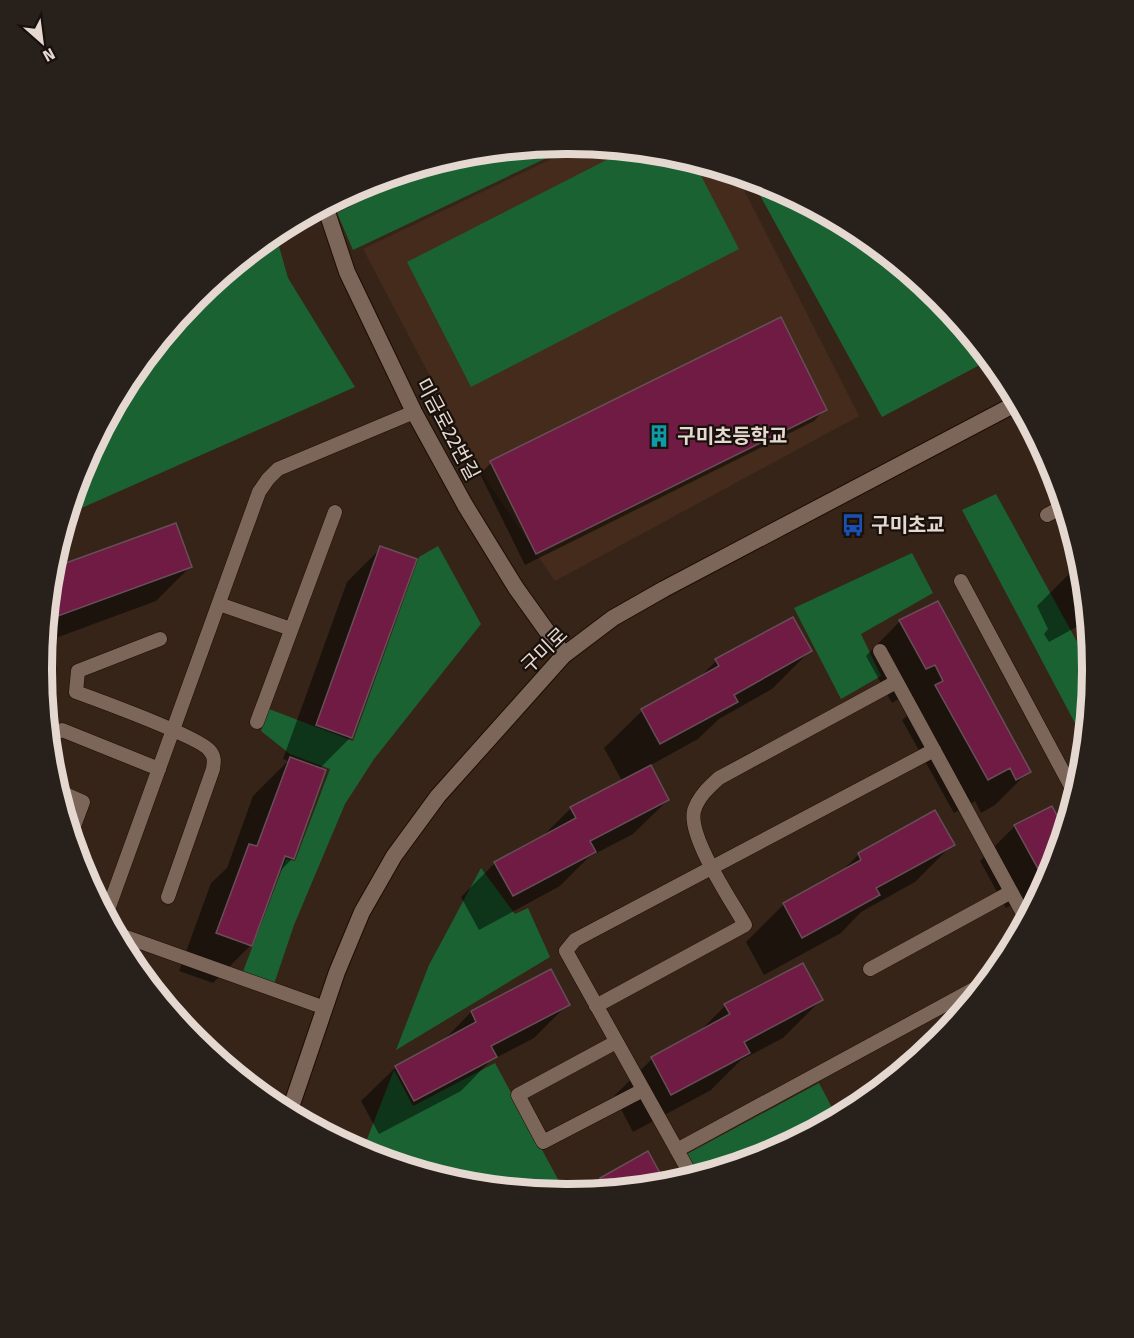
<svg xmlns="http://www.w3.org/2000/svg" width="1134" height="1338" font-family="'Fira Sans','Noto Sans KR',sans-serif">
<style>
.built{fill:#442b1c}
.green{fill:#1b6232}
.shadow{fill:#0007}
.building{fill:#6f1b43;stroke:#674f57;stroke-width:1.5}
.lines{fill:none;stroke-linecap:round;stroke-linejoin:round}
.service-casing{stroke:#1e0d04;stroke-width:15}
.minor-casing{stroke:#1e0d04;stroke-width:18}
.tertiary-casing{stroke:#1e0d04;stroke-width:18}
.service{stroke:#7c665a;stroke-width:14}
.minor{stroke:#7c665a;stroke-width:16}
.tertiary{stroke:#7c665a;stroke-width:16}
.labels{text-anchor:middle;stroke-width:4.5;stroke-linejoin:round;paint-order:stroke}
.street-label{font-size:20px;fill:#e5d8d1;stroke:#18100b}
.poi-label{font-size:20px;font-weight:bold;fill:#e5d8d1;stroke:#18100b;text-anchor:start}
.rim{fill:none;stroke:#e5d8d1;stroke-width:8}
</style>
<rect width="100%" height="100%" fill="#372419"/>
<polygon class="built" points="581,145 670,154 736,174 859,416 555,581 479,469 363,249"/>
<g class="green">
<polygon points="567,144 574,145 353,250 337,213 435,163 465,154"/>
<polygon points="626,150 670,154 694,162 739,249 471,387 407,262"/>
<polygon points="751,179 768,184 859,233 938,298 989,360 882,417"/>
<polygon points="275,232 288,278 355,387 68,514 82,468 131,377 196,298"/>
<polygon points="996,494 1092,669 1085,742 962,510"/>
<polygon points="438,546 481,624 374,759 345,804 294,925 273,987 242,974 286,859 295,861 330,769 290,754 261,731 269,709 353,741 419,557"/>
<polygon points="912,553 933,593 861,634 881,676 841,699 794,608"/>
<polygon points="481,868 515,914 528,908 550,957 396,1050 429,965"/>
<polygon points="495,1063 566,1194 464,1184 362,1152 394,1070 413,1106"/>
<polygon points="819,1083 837,1117 768,1154 698,1175 687,1154"/>
</g>
<g class="shadow">
<polygon points="825,409 814,421 525,565 480,474 491,463"/>
<polygon points="175,525 190,567 156,601 45,642 52,570"/>
<polygon points="381,548 351,737 319,769 293,858 276,875 251,945 213,983 179,971 211,883 227,868 253,796 288,761 283,759 347,582"/>
<polygon points="1082,566 1087,621 1049,642 1044,634 1048,629 1037,606 1071,572"/>
<polygon points="900,621 1029,771 995,805 981,813 975,801 954,813 902,720 909,714 900,698 892,703 866,656"/>
<polygon points="810,651 772,689 719,719 698,739 649,766 668,800 633,834 589,857 560,886 479,930 461,897 495,863 541,838 571,808 622,781 604,748 642,711 696,681 716,661"/>
<polygon points="1051,808 1064,831 1052,870 1020,931 1017,925 1023,919 1015,903 1006,908 980,861 1015,826"/>
<polygon points="953,844 915,882 861,912 841,933 764,975 746,942 784,904 839,874 859,854"/>
<polygon points="550,971 568,1004 534,1038 490,1061 461,1091 379,1134 361,1101 396,1067 441,1043 471,1012"/>
<polygon points="821,1000 783,1038 741,1060 711,1090 633,1132 614,1096 652,1059 698,1033 725,1006"/>
<polygon points="648,1153 664,1184 588,1192 601,1179"/>
</g>
<g class="building">
<polygon points="781,317 827,410 536,554 490,461"/>
<polygon points="176,523 192,567 47,620 52,568"/>
<polygon points="380,546 417,559 352,738 316,725"/>
<polygon points="1081,564 1086,607 1083,609 1077,598 1083,596 1070,570"/>
<polygon points="938,601 1031,772 1016,780 1010,768 988,780 935,685 943,681 935,665 926,669 899,620"/>
<polygon points="793,617 812,651 734,695 738,702 660,744 641,709 719,666 715,659"/>
<polygon points="290,757 326,770 294,859 285,856 252,946 216,933 249,844 257,846"/>
<polygon points="651,765 669,800 590,841 596,852 513,896 494,862 576,818 570,807"/>
<polygon points="1052,806 1064,829 1052,870 1041,874 1014,825"/>
<polygon points="935,810 955,845 876,888 880,895 802,938 783,903 861,860 858,853"/>
<polygon points="803,963 823,1000 744,1042 750,1053 671,1095 651,1057 730,1014 724,1004"/>
<polygon points="551,969 570,1005 491,1046 497,1057 414,1101 395,1066 476,1022 471,1011"/>
<polygon points="648,1151 666,1184 596,1191 605,1187 600,1178"/>
</g>
<g class="lines">
<g class="service-casing">
<g id="service">
<polyline points="1047,515 1064,506"/>
<polyline points="961,581 1075,794"/>
<polyline points="219,604 291,629"/>
<path d="M 160,639 L 78,671 L 76,692 C 98,700 202,738 210,751 C 215,757 214,762 213,769 L 168,897"/>
<polyline points="880,651 1026,919"/>
<polyline points="257,722 335,512"/>
<polyline points="49,738 51,735 62,730 159,769"/>
<polyline points="58,791 83,802 71,834"/>
<polyline points="106,915 259,492 268,479 278,469 414,412"/>
<polyline points="115,933 325,1008"/>
<polyline points="870,969 1011,892"/>
<path d="M 596,1006 L 745,925 C 731,900 688,837 694,811 C 698,797 709,787 719,778 L 896,682"/>
<polyline points="616,1042 518,1095 543,1142 643,1090"/>
<polyline points="677,1150 985,983"/>
<polyline points="692,1177 566,951 575,940 934,750"/>
</g>
</g>
<g class="minor-casing">
<polyline id="minor" points="325,206 347,272 414,412 465,505 516,588 564,655"/>
</g>
<g class="tertiary-casing">
<polyline id="tertiary" points="289,1113 337,972 362,912 394,856 438,796 564,655 613,618 664,589 1017,403"/>
</g>
<use href="#service" class="service"/>
<use href="#minor" class="minor"/>
<use href="#tertiary" class="tertiary"/>
</g>
<defs>
<g id="building-bare" transform="scale(1.8)"><path d="M-4-6H4V6H1V3H-1V6H-4ZM-2.5-4.3h1.7v1.8h-1.7ZM.8-4.3h1.7v1.8H.8ZM-2.5-1h1.7V.8h-1.7ZM.8-1h1.7V.8H.8Z" fill="#0f9aa8" stroke="#18100b" stroke-width="2.5" paint-order="stroke"/></g>
<g id="bus-bare" transform="scale(1.8)"><path d="M-5-6H5V4H4V6H2V4H-2V6H-4V4H-5ZM-3.5-4V0h7V-4ZM-3.5 1.2v1.5H-2V1.2ZM2 1.2v1.5H3.5V1.2Z" fill="#1a4fb4" stroke="#18100b" stroke-width="2.5" paint-order="stroke"/></g>
</defs>
<g fill-rule="evenodd">
<use href="#building-bare" x="659" y="436"/>
<use href="#bus-bare" x="853" y="525"/>
</g>
<g class="labels">
<g class="street-label">
<text transform="translate(448 429) rotate(62)" y="7">미금로22번길</text>
<text transform="translate(544 650) rotate(-44)" y="7">구미로</text>
</g>
<g class="poi-label">
<text x="677" y="443">구미초등학교</text>
<text x="871" y="532">구미초교</text>
</g>
</g>
<path d="M0 0H1134V1338H0ZM566 154H568A514 514 0 0 1 1082 668V670A514 514 0 0 1 568 1184H566A514 514 0 0 1 52 670V668A514 514 0 0 1 566 154Z" fill="#28201b" fill-rule="evenodd"/>
<path class="rim" d="M566 154H568A514 514 0 0 1 1082 668V670A514 514 0 0 1 568 1184H566A514 514 0 0 1 52 670V668A514 514 0 0 1 566 154Z"/>
<g transform="translate(42 42) rotate(152)" stroke="#18100b" stroke-width="4.5" paint-order="stroke">
<path d="M0-4.5L10 22L0 15L-10 22Z" fill="#e5d8d1"/>
<text y="-9" font-size="16" font-weight="bold" text-anchor="middle" fill="#e5d8d1">N</text>
</g>
</svg>
